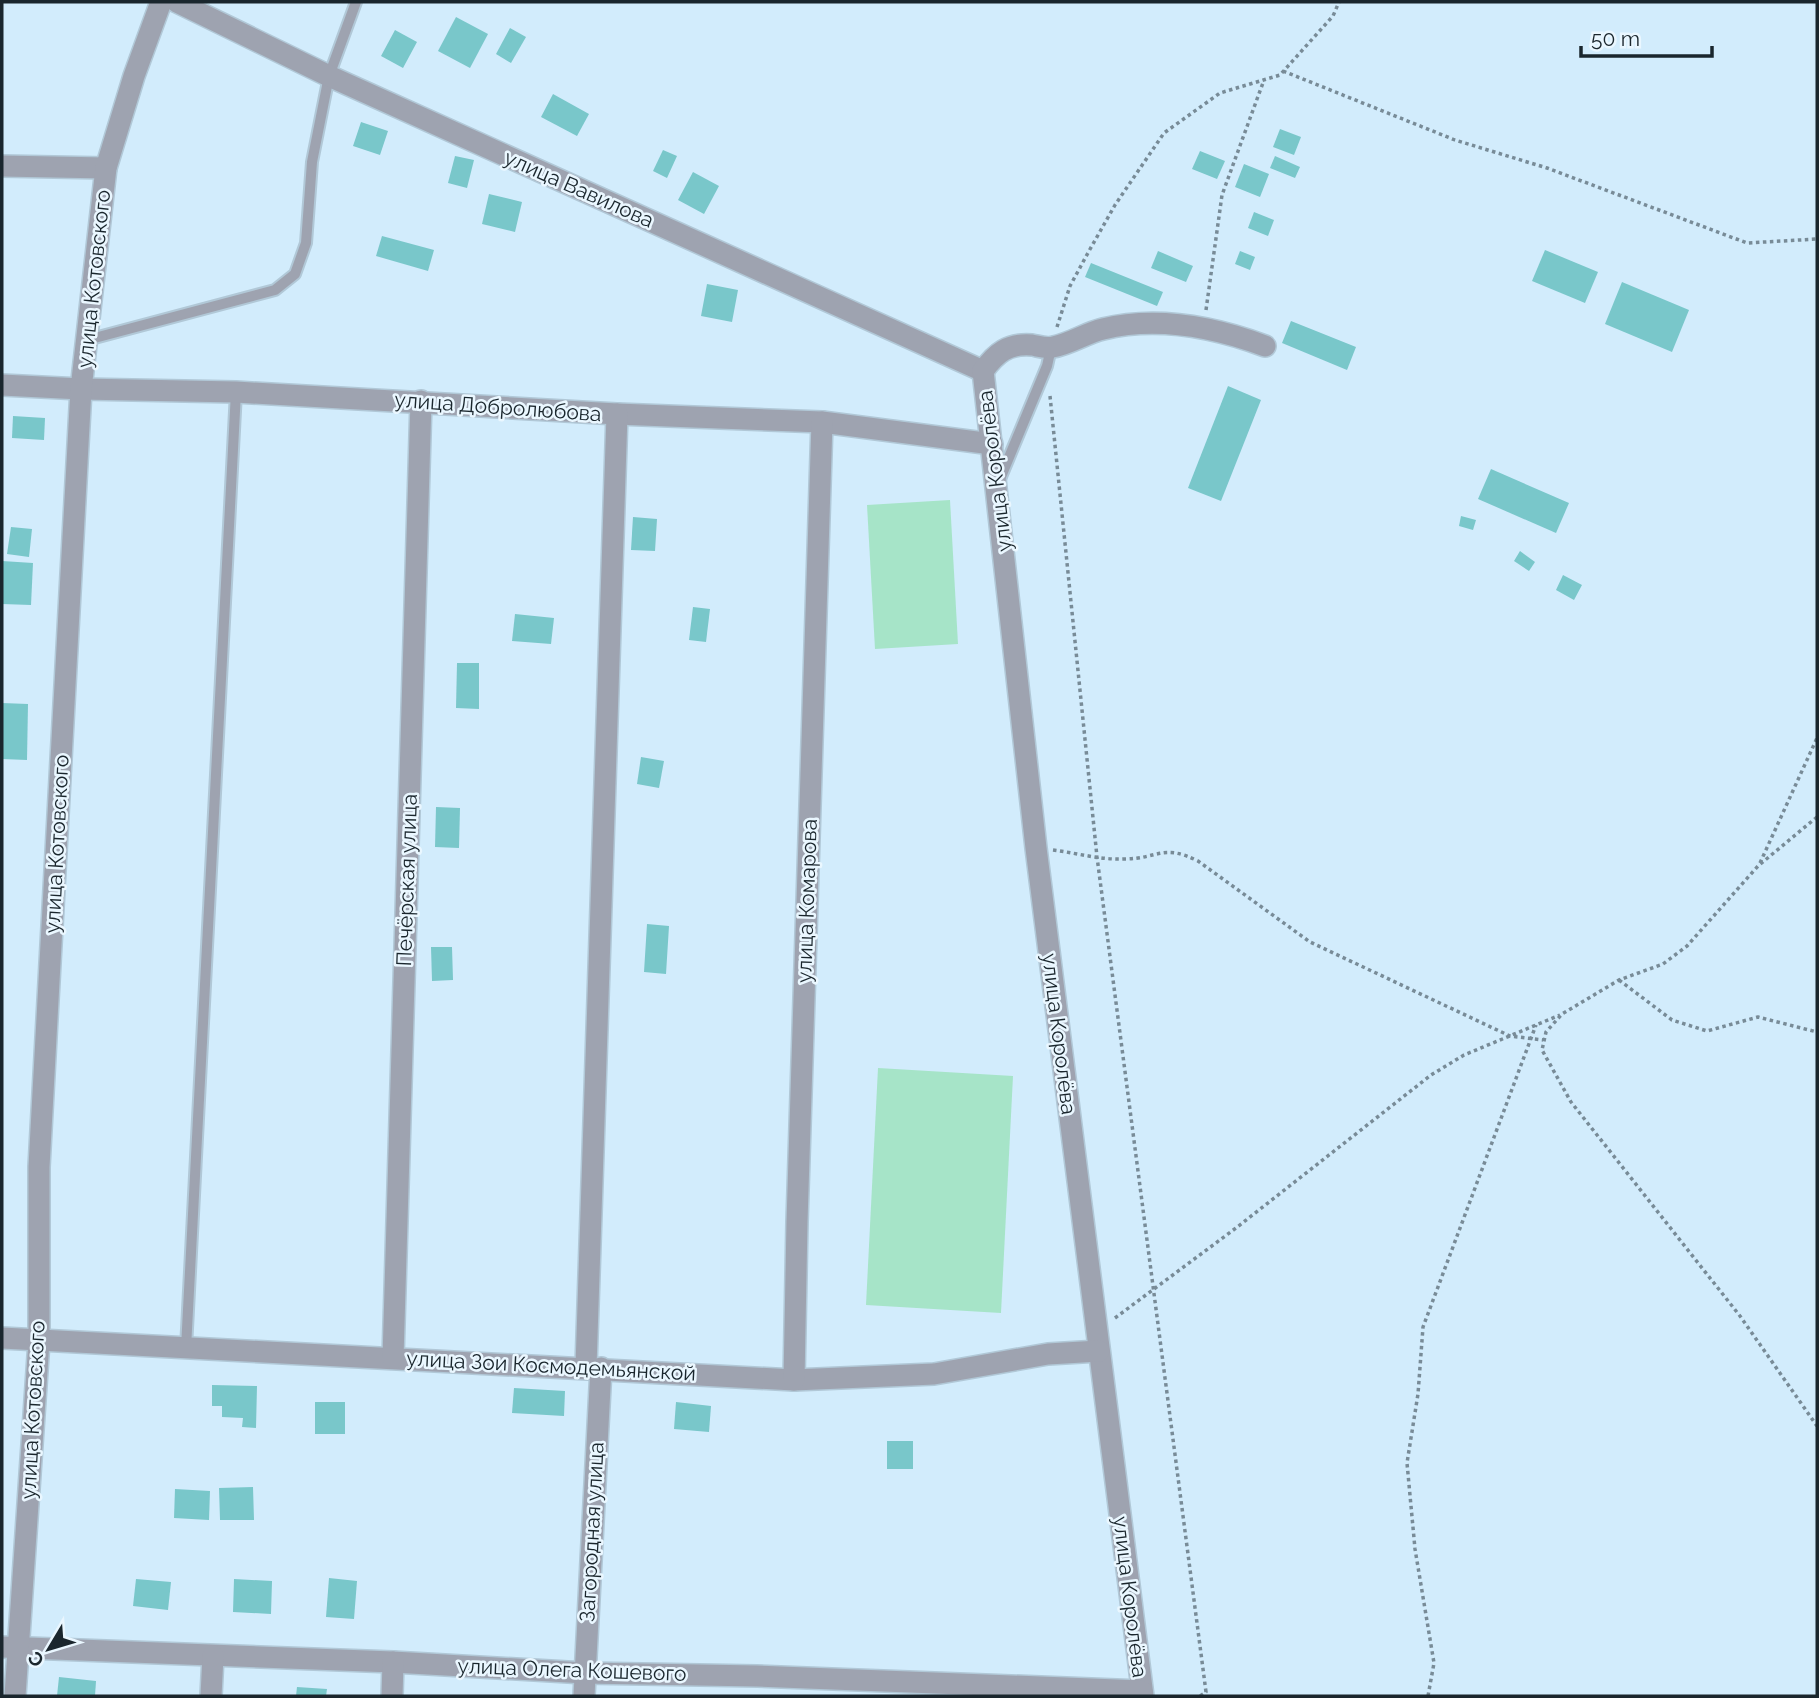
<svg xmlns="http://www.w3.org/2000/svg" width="1819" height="1698" font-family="Raleway,sans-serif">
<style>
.green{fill:#a6e4c8}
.building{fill:#79c7ca}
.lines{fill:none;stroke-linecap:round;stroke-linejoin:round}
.lane-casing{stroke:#b1c8d7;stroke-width:14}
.street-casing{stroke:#b1c8d7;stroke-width:24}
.path{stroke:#788b97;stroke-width:3.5;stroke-dasharray:3.5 3.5;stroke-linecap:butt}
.lane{stroke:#9ea3b0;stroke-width:10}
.street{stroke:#9ea3b0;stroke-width:21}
.labels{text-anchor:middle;stroke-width:5;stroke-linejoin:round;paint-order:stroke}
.street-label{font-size:21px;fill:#1a262d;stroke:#eaf7ff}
</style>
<rect width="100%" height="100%" fill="#d2ecfc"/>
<g class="green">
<polygon points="950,500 958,644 875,649 867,505"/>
<polygon points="878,1068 1013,1076 1001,1313 866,1305"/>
</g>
<g class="building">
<polygon points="456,17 488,34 470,68 438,51"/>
<polygon points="510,28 526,37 511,63 496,54"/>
<polygon points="395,30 417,42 403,68 381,56"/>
<polygon points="553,94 589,114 577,136 541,117"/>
<polygon points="361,122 388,131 380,155 353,146"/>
<polygon points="1280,129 1301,137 1294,155 1273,147"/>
<polygon points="663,150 677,156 667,178 653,171"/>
<polygon points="1200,151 1225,161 1217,179 1192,169"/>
<polygon points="455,156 474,160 467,188 448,183"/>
<polygon points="1275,156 1300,167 1295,178 1270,168"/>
<polygon points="1244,164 1269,174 1260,197 1235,187"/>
<polygon points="693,172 719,186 704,214 678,200"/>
<polygon points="489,194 522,202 515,232 482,224"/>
<polygon points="1254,212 1274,220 1268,236 1248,228"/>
<polygon points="382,236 434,250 428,271 376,256"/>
<polygon points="1545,250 1598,272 1585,303 1532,281"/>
<polygon points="1158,251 1193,266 1186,282 1151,268"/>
<polygon points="1240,251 1255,257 1250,270 1235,264"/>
<polygon points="1091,263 1163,292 1157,306 1085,277"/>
<polygon points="1622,282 1689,310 1672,352 1605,324"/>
<polygon points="707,284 738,290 732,322 701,316"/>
<polygon points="1291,321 1356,347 1347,370 1282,343"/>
<polygon points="1228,386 1261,400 1221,501 1188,488"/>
<polygon points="13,416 45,418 44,440 12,438"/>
<polygon points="1491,469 1569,503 1556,533 1478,499"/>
<polygon points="1461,516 1476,520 1473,530 1459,526"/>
<polygon points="633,517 657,519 655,551 631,550"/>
<polygon points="11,527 32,529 29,557 7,554"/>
<polygon points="1520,551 1535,562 1529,571 1514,561"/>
<polygon points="2,561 33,563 31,605 2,604"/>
<polygon points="1563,575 1582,585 1574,600 1556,590"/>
<polygon points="693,607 710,609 706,642 689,640"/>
<polygon points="515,614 554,618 551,644 512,641"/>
<polygon points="457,663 479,663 479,709 456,708"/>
<polygon points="2,703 28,704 27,760 2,759"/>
<polygon points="641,757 664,761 659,788 637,784"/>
<polygon points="436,807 460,808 459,848 435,847"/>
<polygon points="647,924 669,926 666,974 644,972"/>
<polygon points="431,947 452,947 453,980 432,981"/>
<polygon points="212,1385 257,1386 256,1428 242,1427 243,1418 222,1417 222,1406 212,1406"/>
<polygon points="514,1388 565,1391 564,1416 512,1413"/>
<rect x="315" y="1402" width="30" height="32"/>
<polygon points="676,1402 711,1406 709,1432 674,1429"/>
<rect x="887" y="1441" width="26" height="28"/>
<polygon points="253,1487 254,1520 220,1520 219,1488"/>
<polygon points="175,1489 210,1491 209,1520 174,1518"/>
<polygon points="329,1578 357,1581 354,1619 326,1617"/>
<polygon points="136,1579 171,1582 168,1610 133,1606"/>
<polygon points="234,1579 272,1581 271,1614 233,1612"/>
<polygon points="59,1677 96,1681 95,1696 57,1696"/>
<polygon points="297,1687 327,1689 326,1696 296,1696"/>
</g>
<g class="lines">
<g class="lane-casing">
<g id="lane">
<polyline points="87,340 275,290 295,274 306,243 312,162 329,76 356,2"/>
<polyline points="1000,479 1047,366 1051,348"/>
<polyline points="186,1348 236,392"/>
</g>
</g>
<g class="street-casing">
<g id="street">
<polyline points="177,2 329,76 983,371"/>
<polyline points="2,166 106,168"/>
<polyline points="983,371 1036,848 1143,1696"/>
<path d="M 983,371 C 996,353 1008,343 1032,345 C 1038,346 1046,349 1053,347 C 1070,344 1086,333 1103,329 C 1157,316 1214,327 1265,346"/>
<polyline points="2,385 81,389 236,392 617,414 822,422 992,444"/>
<polyline points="2,1338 794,1380 934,1374 1048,1354 1099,1351"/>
<polyline points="393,1358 421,401"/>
<polyline points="586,1367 617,414"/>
<polyline points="794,1380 797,1222 822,422"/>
<polyline points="2,1647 393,1662 585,1673 757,1676 1142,1691"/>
<polyline points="15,1696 39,1341 39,1167 81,389 106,168 134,76 161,2"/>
<polyline points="211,1696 213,1656"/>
<polyline points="392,1696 393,1662"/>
<polyline points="584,1696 601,1368"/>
</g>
</g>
<g class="path">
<polyline points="1283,71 1455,140 1547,168 1747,243 1817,239"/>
<polyline points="1206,310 1222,195 1264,80"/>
<polyline points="1057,327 1070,286 1089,251 1115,205 1164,133 1220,93 1280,75 1333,16 1339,2"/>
<polyline points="1050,396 1097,857 1206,1692 1200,1696"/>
<polyline points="1817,817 1758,866 1687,946 1663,964 1619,980 1562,1014 1546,1032 1542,1050 1571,1102 1740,1316 1817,1426"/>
<path d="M 1053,850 C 1077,853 1100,860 1124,859 C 1158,859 1162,843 1198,861 L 1310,942 L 1510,1036 L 1543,1040"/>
<polyline points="1760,863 1817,738"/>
<polyline points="1619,980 1672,1020 1707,1031 1758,1017 1817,1032"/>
<polyline points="1115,1318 1236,1228 1431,1075 1464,1055 1560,1015"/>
<polyline points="1428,1696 1434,1663 1415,1549 1407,1463 1418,1394 1423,1327 1536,1025"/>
</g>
<use href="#lane" class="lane"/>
<use href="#street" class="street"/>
</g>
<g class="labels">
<g class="street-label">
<text transform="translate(579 189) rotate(24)" y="7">улица Вавилова</text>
<text transform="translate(94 279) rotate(-84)" y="7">улица Котовского</text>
<text transform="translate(498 407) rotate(4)" y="7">улица Добролюбова</text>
<text transform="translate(995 471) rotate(-97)" y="7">улица Королёва</text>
<text transform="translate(57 844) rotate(-87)" y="7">улица Котовского</text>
<text transform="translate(407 880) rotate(-88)" y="7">Печёрская улица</text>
<text transform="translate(807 901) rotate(-88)" y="7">улица Комарова</text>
<text transform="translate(1059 1034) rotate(83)" y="7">улица Королёва</text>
<text transform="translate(551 1366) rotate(3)" y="7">улица Зои Космодемьянской</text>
<text transform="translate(33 1410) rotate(-87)" y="7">улица Котовского</text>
<text transform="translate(592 1532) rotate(-87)" y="7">Загородная улица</text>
<text transform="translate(1130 1597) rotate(83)" y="7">улица Королёва</text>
<text transform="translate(572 1670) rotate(2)" y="7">улица Олега Кошевого</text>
</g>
</g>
<rect width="1819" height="1698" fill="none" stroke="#1a262d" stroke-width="7"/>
<g transform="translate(49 1649) rotate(232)" stroke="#eaf7ff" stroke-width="5" paint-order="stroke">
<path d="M0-5L12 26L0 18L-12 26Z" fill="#1a262d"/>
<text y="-10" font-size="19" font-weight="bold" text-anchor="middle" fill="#1a262d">С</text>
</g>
<path d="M1581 46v10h131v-10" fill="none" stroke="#1a262d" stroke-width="3.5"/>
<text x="1591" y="46" font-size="21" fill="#1a262d" stroke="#eaf7ff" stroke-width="5" paint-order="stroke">50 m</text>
</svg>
